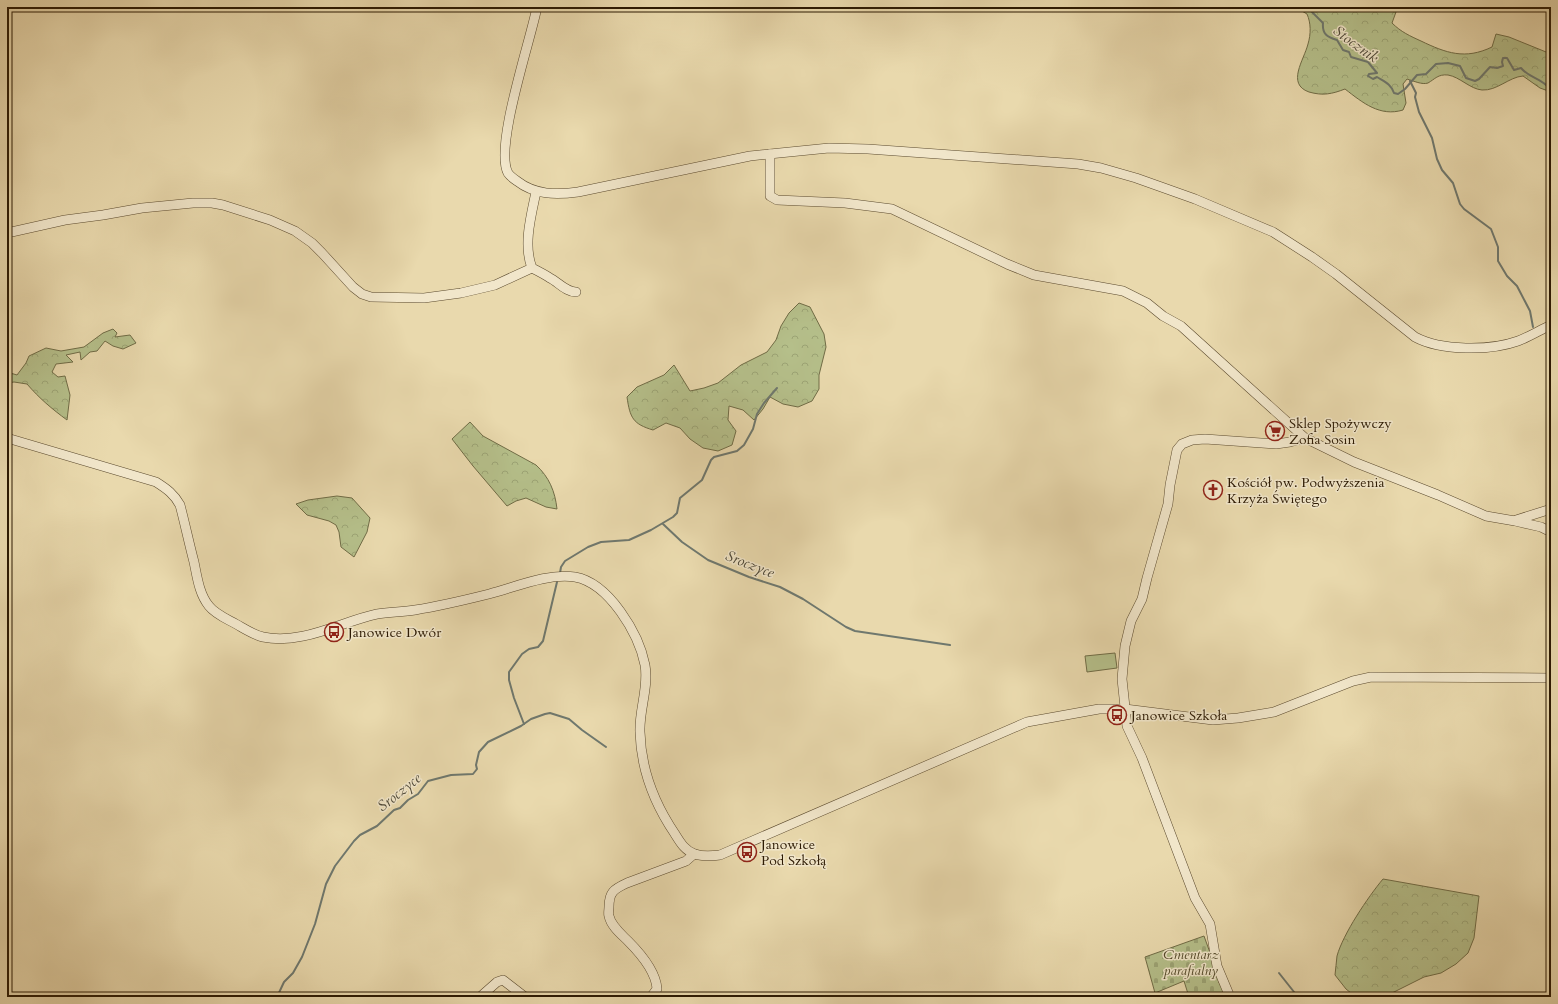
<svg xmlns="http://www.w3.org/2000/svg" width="1558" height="1004" font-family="Cardo,serif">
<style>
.forest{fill:url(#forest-crowns);stroke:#706c46}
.cemetery{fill:url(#cemetery-stones);stroke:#706c46}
.pitch{fill:#b5bf8a;stroke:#706c46}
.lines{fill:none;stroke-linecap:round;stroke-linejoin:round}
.stream{stroke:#6f786e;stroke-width:2}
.minor-casing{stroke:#5b4a2e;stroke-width:10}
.minor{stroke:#f1e6ca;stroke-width:9}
.labels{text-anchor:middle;stroke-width:3;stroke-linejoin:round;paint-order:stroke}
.poi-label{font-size:14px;fill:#2c1a03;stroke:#f1e6ca;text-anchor:start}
.park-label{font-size:14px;font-style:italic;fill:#554c2c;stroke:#f1e6ca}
.water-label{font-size:15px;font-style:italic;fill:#4e4938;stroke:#f1e6ca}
</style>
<defs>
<pattern id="forest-crowns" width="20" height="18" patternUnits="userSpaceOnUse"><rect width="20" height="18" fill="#b5bf8a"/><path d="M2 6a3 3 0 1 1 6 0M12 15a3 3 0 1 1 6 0" fill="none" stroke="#9ca475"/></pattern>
<pattern id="cemetery-stones" width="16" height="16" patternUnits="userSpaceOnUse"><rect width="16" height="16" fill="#b5bf8a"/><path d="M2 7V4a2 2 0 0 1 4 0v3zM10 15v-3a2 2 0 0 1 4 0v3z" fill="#9ca475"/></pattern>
</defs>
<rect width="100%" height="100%" fill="#e9d9ad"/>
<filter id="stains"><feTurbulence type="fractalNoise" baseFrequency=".005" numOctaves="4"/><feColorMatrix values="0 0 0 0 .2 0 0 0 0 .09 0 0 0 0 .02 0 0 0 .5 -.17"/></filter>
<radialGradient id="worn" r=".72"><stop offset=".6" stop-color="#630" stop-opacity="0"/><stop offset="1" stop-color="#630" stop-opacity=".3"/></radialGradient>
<g class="forest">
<path d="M 1295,7 L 1396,7 L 1396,12 L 1392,23 C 1401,32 1410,36 1421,41 C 1446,53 1465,60 1492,47 L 1496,34 L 1509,37 L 1551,54 L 1551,92 L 1540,88 L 1523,76 C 1509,77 1497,91 1482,90 C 1470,89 1460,77 1448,75 C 1438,74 1435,79 1428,83 C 1422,85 1414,81 1407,79 L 1403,84 L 1406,103 L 1403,110 C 1380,117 1363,103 1345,89 C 1332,94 1323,96 1309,92 C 1286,84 1304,60 1308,44 C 1311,34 1311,23 1307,14 Z"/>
<path d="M 799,303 L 810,307 L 824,334 L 826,347 L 819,375 L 819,389 L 812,401 L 798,407 L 783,404 L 770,397 L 763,409 L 754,420 L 743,410 L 729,406 L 728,420 L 736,431 L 732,445 L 718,451 L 703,448 L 690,439 L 680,428 L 666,423 L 653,430 C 633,424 630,418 627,397 L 637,387 L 664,375 L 674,365 L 690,391 L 704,388 L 718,383 L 741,365 L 767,352 L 776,340 L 781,326 L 789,313 Z"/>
<path d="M 113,329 L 117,333 L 115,337 L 130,335 L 136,343 L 123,349 L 113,346 L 105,341 L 97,351 L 90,352 L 81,360 L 80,352 L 66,355 L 73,362 L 56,364 L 52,372 L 58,377 L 65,376 L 70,395 L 67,420 C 52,409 39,398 27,384 L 14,382 L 7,383 L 7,372 L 17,375 L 26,363 L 29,356 L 46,348 L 61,351 L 84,347 L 103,333 Z"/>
<path d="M 470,422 L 483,436 L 536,465 C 549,477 555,491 557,509 L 546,507 L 526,498 L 516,501 L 507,506 L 473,466 L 452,439 Z"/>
<polygon points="337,496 352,498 370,518 367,532 354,557 341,547 339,532 336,525 329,521 307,515 296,504 308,500"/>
<path d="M 1383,879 L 1479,896 L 1474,938 L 1468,953 L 1456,964 L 1441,973 L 1424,977 L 1384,997 L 1356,997 L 1346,989 L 1335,975 C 1336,969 1336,962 1337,956 C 1343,934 1368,897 1383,879 Z"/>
</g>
<polygon class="cemetery" points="1204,936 1226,997 1189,997 1184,981 1155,993 1145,957"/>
<polygon class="pitch" points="1115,653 1117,668 1087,672 1085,656"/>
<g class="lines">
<g class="stream">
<path d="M 1307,7 L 1323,23 C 1322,34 1327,37 1337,40 L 1343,50 L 1349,52 L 1351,57 L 1368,62 L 1377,73 L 1369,74 L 1368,76 L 1373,79 L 1377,77 C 1385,82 1391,84 1394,93 L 1398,94 L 1405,89 L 1417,75 L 1426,74 L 1436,64 L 1448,63 L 1460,66 L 1466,78 L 1475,81 L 1479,79 L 1490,67 L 1497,68 L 1503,66 L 1502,62 L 1503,58 L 1507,58 L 1514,70 L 1521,68 C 1530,79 1541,77 1551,90"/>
<polyline points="1410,81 1416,93 1415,97 1419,112 1432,138 1437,159 1442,170 1453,183 1460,204 1464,209 1491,229 1498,247 1498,261 1507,276 1517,286 1530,311 1533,327"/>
<polyline points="663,524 682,542 708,560 749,577 780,587 803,599 846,627 855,631 882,635 950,645"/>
<polyline points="560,573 561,567 565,561 588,547 601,542 629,540 651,530 673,517 677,513 680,498 702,480 711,460 714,457 737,451 744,445 753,429 757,414 764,403 777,388"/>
<polyline points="524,724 514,698 509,680 509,672 522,654 529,649 538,647 543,641 557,582"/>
<polyline points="1279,973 1298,997"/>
<polyline points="230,997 235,994 238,997"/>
<polyline points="277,997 284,982 293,973 302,957 315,924 326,884 335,866 354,841 360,835 377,826 394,810 400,808 408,800 418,794 428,781 451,775 473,774 477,769 476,765 479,752 488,742 521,726 531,719 545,714 550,713 569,719 582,730 606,747"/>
</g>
<g class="minor-casing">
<g id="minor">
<path d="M 537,7 C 531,39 494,147 508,173 C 510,176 514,179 517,181 C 535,195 556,195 578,192 L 750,156 L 829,148 L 868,149 L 1078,164 L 1101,168 L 1136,178 L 1195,199 L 1273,232 L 1312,257 L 1336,274 L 1415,337 C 1441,351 1490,351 1518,341 C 1529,337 1540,330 1551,325"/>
<polyline points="770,154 770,196 777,200 845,203 892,209 1007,264 1034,275 1123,291 1147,303 1163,316 1181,326 1305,438 1354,462 1438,495 1486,516 1515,521 1541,527 1551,532"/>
<path d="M 536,192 C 531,216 523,245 532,268 C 538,271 544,274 550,278 C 558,282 566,292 576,292"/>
<polyline points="7,233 65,220 103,215 142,208 193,203 212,203 223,205 270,220 295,231 312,243 322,253 353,287 362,294 371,297 424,298 461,293 495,285 532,268"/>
<path d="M 7,438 L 156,482 C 167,489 174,494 180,505 C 185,524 189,543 194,562 C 197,576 199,594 209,606 C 215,614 227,619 236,624 C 245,629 254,635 263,637 C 303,645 340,622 377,614 C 390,612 403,612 415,610 C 440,606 465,600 489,594 C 516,587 547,573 575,577 C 609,583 639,634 645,665 C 649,687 639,710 640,732 C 641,770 654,803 675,834 C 680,842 685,851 695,854 C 703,857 712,856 720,855 L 1027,722 L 1099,709 L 1125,709 L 1213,720 L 1238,718 L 1274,712 L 1353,681 L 1371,677 L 1551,678"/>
<polyline points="1516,520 1551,509"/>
<polyline points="480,997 497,982 503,980 525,997"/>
<path d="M 651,997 L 657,989 C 656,971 640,953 628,941 C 621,934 611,926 609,916 C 608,914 609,910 609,907 C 609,892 614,889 627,883 L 686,861 L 694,854"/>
<polyline points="1230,997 1217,966 1210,924 1195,898 1142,758 1127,726 1122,679 1125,646 1131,621 1142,599 1147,578 1168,504 1170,485 1177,450 1182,444 1192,440 1205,439 1276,444 1290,442 1305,438"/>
</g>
</g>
<use href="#minor" class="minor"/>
</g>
<defs>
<g id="supermarket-ring" transform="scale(1)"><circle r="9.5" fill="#f1e6ca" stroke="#8f2418" stroke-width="1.5"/><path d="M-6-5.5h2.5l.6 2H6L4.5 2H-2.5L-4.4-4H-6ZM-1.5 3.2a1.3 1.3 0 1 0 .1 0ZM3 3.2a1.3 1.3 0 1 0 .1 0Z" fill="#8f2418"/></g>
<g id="church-ring" transform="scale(1)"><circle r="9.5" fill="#f1e6ca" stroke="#8f2418" stroke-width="1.5"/><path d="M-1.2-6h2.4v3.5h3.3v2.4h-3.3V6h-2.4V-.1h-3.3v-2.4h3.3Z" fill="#8f2418"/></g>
<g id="bus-ring" transform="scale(1)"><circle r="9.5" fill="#f1e6ca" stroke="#8f2418" stroke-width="1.5"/><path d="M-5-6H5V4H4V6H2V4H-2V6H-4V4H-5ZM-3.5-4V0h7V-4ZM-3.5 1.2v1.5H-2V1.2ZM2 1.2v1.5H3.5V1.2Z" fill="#8f2418"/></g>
</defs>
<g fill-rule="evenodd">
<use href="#supermarket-ring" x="1275" y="431"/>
<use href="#church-ring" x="1213" y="490"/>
<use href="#bus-ring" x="334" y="632"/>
<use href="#bus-ring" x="1117" y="715"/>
<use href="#bus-ring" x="747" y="852"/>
</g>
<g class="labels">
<g class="poi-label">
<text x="1289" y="428">Sklep Spożywczy<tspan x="1289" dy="16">Zofia Sosin</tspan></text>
<text x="1227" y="487">Kościół pw. Podwyższenia<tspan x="1227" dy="16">Krzyża Świętego</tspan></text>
<text x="348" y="637">Janowice Dwór</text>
<text x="1131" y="720">Janowice Szkoła</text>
<text x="761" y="849">Janowice<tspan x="761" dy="16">Pod Szkołą</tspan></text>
</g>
<g class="park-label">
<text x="1191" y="959">Cmentarz<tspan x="1191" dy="16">parafialny</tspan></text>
</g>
<g class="water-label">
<text transform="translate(1356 44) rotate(36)" y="5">Stocznik</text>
<text transform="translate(750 564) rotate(21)" y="5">Sroczyce</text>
<text transform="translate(399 792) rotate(-39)" y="5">Sroczyce</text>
</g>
</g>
<rect width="1558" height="1004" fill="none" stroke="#e9d9ad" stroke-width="24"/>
<rect x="8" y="8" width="1542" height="988" fill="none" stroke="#2c1a03" stroke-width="2"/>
<rect x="12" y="12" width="1534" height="980" fill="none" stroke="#2c1a03"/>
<rect width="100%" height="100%" filter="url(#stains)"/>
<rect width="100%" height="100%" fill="url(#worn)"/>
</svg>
